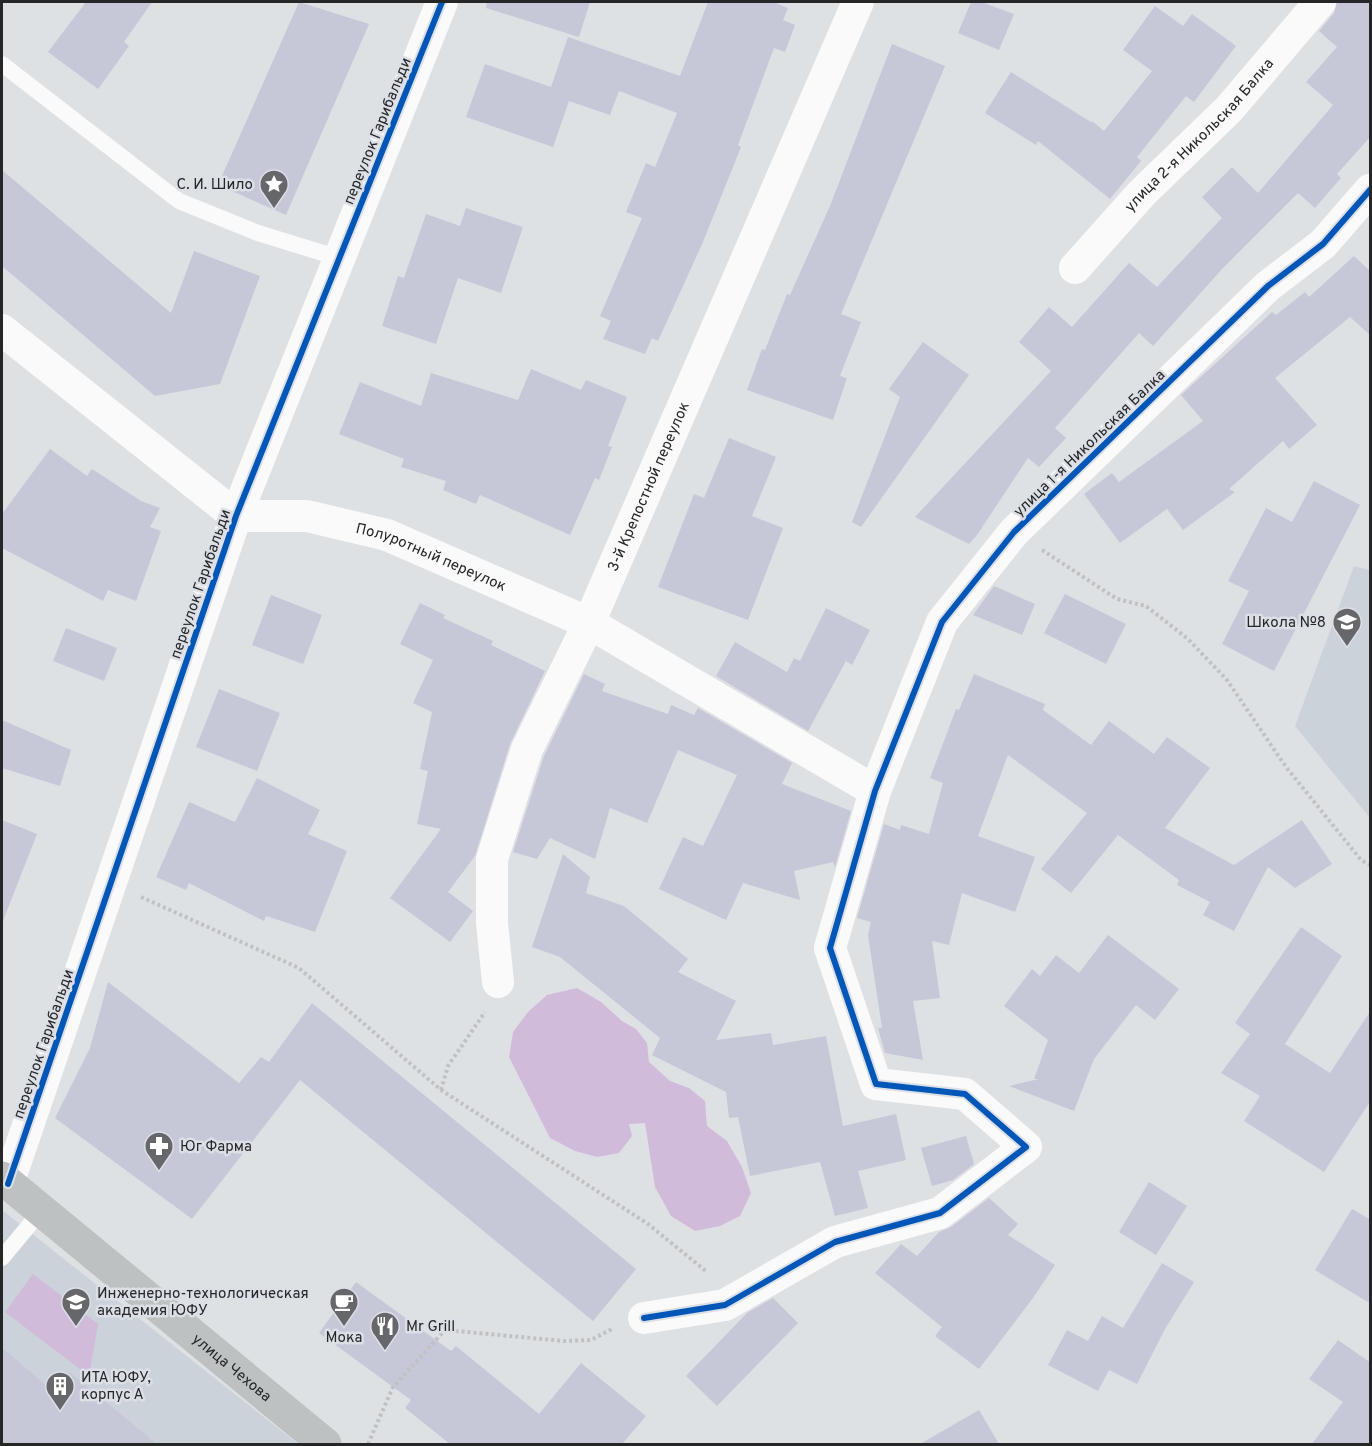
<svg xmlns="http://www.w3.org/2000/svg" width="1372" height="1446" font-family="Overpass,sans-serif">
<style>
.built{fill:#cbd2da}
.green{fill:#d1bbdb}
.building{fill:#c6c7d7}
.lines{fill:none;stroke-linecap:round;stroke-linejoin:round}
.path{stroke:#c0c1c2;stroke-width:4;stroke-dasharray:3 3;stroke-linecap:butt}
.service{stroke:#fafafb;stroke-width:16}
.minor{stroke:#fafafb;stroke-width:32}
.secondary{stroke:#bdc1c2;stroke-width:33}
.cycleway-casing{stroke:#dce0e6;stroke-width:10}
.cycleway{stroke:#0057b8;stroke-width:6}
.labels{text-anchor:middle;stroke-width:5;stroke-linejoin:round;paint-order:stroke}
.street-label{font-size:15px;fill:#252628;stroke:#dce0e6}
.poi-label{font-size:15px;fill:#252628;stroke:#dce0e6;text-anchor:start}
</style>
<rect width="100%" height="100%" fill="#dee1e4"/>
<g class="built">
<polygon points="1354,566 1370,570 1370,818 1295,726"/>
<polygon points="2,1210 298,1444 2,1444"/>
</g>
<g class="green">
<polygon points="577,988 601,1002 622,1021 636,1029 647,1043 649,1062 670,1081 689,1088 705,1101 707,1126 727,1141 742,1167 751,1193 740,1216 720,1226 695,1231 671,1216 655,1187 645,1123 629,1124 632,1136 619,1153 597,1157 575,1151 550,1138 509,1057 513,1032 528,1012 547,995"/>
<polygon points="33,1274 98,1324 89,1376 5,1312"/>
</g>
<g class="building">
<polygon points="86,2 152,2 124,42 129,46 98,89 48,52"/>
<polygon points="299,2 369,24 286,215 218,185"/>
<polygon points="487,2 590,2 579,37 486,8"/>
<polygon points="708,2 773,2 788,8 783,20 795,25 785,52 774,48 738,145 741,147 703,242 658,341 652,338 645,354 603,339 611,321 600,316 642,218 626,212 646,163 655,167 677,113 619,91 610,115 569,101 553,147 466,117 485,64 551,87 568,37 680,76"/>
<polygon points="971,2 981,2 1014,14 999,50 958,33"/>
<polygon points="1337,2 1371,2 1371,136 1337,174 1341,178 1315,208 1298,193 1223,268 1153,346 1139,333 1055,428 1066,438 1039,467 1028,458 977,535 969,544 915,517 1051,371 1019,342 1049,307 1072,327 1129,263 1157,287 1222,218 1202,197 1232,167 1258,193 1333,105 1306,82 1337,47 1319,31 1334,13"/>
<polygon points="1155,6 1183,26 1192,14 1236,46 1194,102 1186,96 1137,157 1141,161 1110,199 1038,141 1036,145 985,113 1011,72 1091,122 1092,121 1104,131 1152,71 1123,50"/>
<polygon points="892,44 945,66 841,314 861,322 840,376 847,378 833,420 747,390 762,349 765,350 787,294 790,295 830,206"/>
<polygon points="2,170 171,313 194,251 260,276 220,384 155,396 2,266"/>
<polygon points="466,208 523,227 501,293 458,278 436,344 382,326 398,276 404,278 426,214 460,226"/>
<polygon points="1354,256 1371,272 1371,336 1350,317 1275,378 1317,425 1289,449 1283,441 1229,489 1235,492 1183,530 1167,509 1120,543 1084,494 1112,473 1119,482 1203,421 1181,395 1272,312 1276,315 1305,292 1309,297"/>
<polygon points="923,342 969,375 861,527 852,522 900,397 889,389"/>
<polygon points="531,369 581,390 586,380 627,397 608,446 612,447 599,480 595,478 570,535 480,495 476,504 443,490 446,481 401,467 404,459 339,434 360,382 421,406 431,373 518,400"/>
<polygon points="729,438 776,457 752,516 783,528 748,620 658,587 694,494 704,498"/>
<polygon points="50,449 87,476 92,469 141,501 160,508 150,527 161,531 136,601 108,590 103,601 2,548 2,514"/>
<polygon points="1314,481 1360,505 1274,671 1222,644 1249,591 1228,581 1266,508 1292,522"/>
<polygon points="994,586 1035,604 1022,635 973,615"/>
<polygon points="1065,594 1126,624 1106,664 1044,633"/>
<polygon points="271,595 322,615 303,664 252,645"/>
<polygon points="420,603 445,615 443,618 493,641 491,645 545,671 510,744 475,856 448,892 473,911 450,942 390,898 441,829 417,824 428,771 420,769 432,712 413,703 433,660 400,644"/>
<polygon points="826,608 870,630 852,665 846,661 808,731 716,676 735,642 787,672 794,658 800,661"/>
<polygon points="66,628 117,648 104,681 53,661"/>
<polygon points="584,674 605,684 602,691 668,714 671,705 694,715 698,708 792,763 782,784 851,811 835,867 833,862 794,871 800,900 743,883 726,920 659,889 683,837 703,846 737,775 678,750 647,823 610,808 595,859 550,838 537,859 513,852 544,756"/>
<polygon points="974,674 1045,704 1043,710 1091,745 1109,721 1154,754 1167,737 1210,768 1165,828 1234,865 1302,820 1332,864 1295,888 1268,867 1234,931 1203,915 1210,902 1177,885 1179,880 1118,835 1071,893 1041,869 1087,813 1008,755 978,836 1035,857 1015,912 962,893 949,945 932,941 940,998 913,1001 923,1060 885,1053 878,1028 882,1028 868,935 871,922 857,918 884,824 900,830 901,825 929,834 943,783 930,778 956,709 959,710"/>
<polygon points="219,689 280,713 257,771 196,747"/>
<polygon points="2,720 71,750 60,786 2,768"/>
<polygon points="257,778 320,810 308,834 347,851 315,932 266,916 264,921 189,883 186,890 156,877 189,802 235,822"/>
<polygon points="2,820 37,834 3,921 2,920"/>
<polygon points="563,854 590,877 586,893 624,906 688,959 678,972 736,1001 716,1040 771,1033 773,1045 826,1036 843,1126 896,1114 906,1160 858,1171 868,1208 835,1216 820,1162 750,1176 738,1117 729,1118 726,1092 652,1055 660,1038 560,957 532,947"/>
<polygon points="1301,927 1342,956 1285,1044 1330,1073 1371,1010 1371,1100 1324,1172 1244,1121 1260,1096 1221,1073 1250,1034 1235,1023"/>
<polygon points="1108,935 1179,989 1155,1020 1136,1005 1094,1059 1074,1111 1009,1086 1039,1079 1034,1079 1048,1040 1004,1006 1032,969 1040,976 1056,955 1079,973"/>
<polygon points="108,982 239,1083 261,1057 269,1062 312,1003 636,1269 593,1321 300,1080 192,1219 55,1118 90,1048"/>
<polygon points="966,1136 974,1164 953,1180 932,1186 921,1148"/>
<polygon points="1149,1182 1187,1206 1156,1255 1119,1232"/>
<polygon points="989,1198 1018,1224 1008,1235 1055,1265 1033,1298 979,1369 935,1336 942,1327 875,1273 901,1244 917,1256 939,1232 951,1227"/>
<polygon points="1352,1209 1371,1220 1371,1304 1315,1270"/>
<polygon points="1162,1263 1194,1282 1165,1329 1137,1384 1109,1370 1098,1391 1048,1365 1067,1330 1088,1341 1102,1316 1123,1328"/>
<polygon points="356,1282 451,1351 456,1346 539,1414 581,1363 646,1416 622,1444 450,1444 405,1408 411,1400 319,1333"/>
<polygon points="773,1298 798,1323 717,1406 686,1376 747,1313"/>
<polygon points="1338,1340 1371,1363 1371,1444 1312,1444 1343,1402 1309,1379"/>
<polygon points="2,1348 53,1391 69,1372 157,1444 2,1444"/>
<polygon points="979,1410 999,1444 920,1444"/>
</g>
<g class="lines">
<g class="path">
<polyline points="1042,550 1117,599 1146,606 1188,639 1227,680 1286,767 1361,860 1370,865"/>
<polyline points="141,897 299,968 441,1090 648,1224 707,1272"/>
<polyline points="441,1090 448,1066 485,1012"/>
<polyline points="368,1444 393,1387 445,1330 564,1341 591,1340 614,1328"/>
</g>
<g class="service">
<polyline points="2,64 179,201 258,233 339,258"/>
<polyline points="2,1258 41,1211"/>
</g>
<g class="minor">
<path id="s1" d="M 1075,268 L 1142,193 L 1229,109 L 1320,2"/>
<path id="s2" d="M 2,330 L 236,516 L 307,516 L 387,535 L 589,623 L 875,791"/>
<path id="s3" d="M 498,982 L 492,923 L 492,859 L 527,749 L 589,623 L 858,2"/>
<polyline points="8,1184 236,516 442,2"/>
<polyline points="644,1318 725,1305 835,1242 940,1213 1026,1147 965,1094 876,1084 830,948 875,791 942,622 1014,532 1268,286 1323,244 1370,190"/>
</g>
<path class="secondary" id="s4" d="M 2,1178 L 325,1444"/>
<g class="cycleway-casing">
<g id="cycleway">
<polyline points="8,1184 236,516 442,2"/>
<polyline points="644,1318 725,1305 835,1242 940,1213 1026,1147 965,1094 876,1084 830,948 875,791 942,622 1014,532 1268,286 1323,244 1370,190"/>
</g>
</g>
<use href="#cycleway" class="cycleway"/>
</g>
<defs>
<g id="sight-pin" transform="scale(1.5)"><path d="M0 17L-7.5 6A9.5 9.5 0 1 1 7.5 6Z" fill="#66676a" stroke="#dce0e6"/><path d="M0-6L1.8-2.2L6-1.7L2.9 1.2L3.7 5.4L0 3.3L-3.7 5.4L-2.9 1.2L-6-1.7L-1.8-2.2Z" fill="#fff"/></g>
<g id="school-pin" transform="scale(1.5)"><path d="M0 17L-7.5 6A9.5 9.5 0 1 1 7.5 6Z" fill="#66676a" stroke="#dce0e6"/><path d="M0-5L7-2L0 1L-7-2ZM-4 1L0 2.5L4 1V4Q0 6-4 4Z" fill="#fff"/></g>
<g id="pharmacy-pin" transform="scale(1.5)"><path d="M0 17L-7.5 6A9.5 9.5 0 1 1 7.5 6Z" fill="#66676a" stroke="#dce0e6"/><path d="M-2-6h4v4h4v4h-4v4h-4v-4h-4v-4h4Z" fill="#fff"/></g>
<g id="university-pin" transform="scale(1.5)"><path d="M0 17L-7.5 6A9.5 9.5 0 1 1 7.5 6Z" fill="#66676a" stroke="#dce0e6"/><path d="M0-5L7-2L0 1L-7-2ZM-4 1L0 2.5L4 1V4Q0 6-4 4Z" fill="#fff"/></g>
<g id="cafe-pin" transform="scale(1.5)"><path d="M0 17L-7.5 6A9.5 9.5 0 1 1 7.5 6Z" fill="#66676a" stroke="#dce0e6"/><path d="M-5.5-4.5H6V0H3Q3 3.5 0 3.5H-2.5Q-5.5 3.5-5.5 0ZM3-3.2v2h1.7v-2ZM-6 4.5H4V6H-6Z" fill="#fff"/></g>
<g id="restaurant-pin" transform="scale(1.5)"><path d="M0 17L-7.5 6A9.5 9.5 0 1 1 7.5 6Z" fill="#66676a" stroke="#dce0e6"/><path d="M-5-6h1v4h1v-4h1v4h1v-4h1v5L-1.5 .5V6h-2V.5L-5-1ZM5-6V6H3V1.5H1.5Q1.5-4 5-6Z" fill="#fff"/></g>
<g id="building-pin" transform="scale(1.5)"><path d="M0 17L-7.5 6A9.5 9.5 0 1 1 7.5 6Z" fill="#66676a" stroke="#dce0e6"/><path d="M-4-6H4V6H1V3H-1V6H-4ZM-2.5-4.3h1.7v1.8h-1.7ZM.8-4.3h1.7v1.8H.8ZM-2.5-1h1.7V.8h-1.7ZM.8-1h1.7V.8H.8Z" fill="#fff"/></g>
</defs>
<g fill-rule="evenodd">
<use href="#sight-pin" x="274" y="184"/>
<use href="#school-pin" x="1347" y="622"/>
<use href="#pharmacy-pin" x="159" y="1146"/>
<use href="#university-pin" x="76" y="1302"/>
<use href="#cafe-pin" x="344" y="1302"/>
<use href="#restaurant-pin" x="385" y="1326"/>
<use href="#building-pin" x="60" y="1386"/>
</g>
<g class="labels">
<g class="street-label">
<text transform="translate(377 131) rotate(-68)" y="5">переулок Гарибальди</text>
<text dy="5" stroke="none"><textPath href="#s1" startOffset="182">улица 2-я Никольская Балка</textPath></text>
<text transform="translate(1089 443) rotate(-44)" y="5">улица 1-я Никольская Балка</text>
<text dy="5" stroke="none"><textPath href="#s3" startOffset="528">3-й Крепостной переулок</textPath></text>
<text dy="5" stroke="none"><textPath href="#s2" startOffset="501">Полуротный переулок</textPath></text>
<text transform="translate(200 584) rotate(-71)" y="5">переулок Гарибальди</text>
<text transform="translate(43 1044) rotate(-71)" y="5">переулок Гарибальди</text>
<text dy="5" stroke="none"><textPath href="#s4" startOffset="298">улица Чехова</textPath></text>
</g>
<g class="poi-label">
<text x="253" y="189" text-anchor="end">С. И. Шило</text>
<text x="1326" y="627" text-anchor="end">Школа №8</text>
<text x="180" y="1151">Юг Фарма</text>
<text x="97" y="1298">Инженерно-технологическая<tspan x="97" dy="17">академия ЮФУ</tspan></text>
<text x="406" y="1331">Mr Grill</text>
<text x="344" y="1342" text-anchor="middle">Мока</text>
<text x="81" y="1382">ИТА ЮФУ,<tspan x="81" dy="17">корпус А</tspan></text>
</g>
</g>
<rect width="1372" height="1446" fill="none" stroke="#252628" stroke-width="6"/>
</svg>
